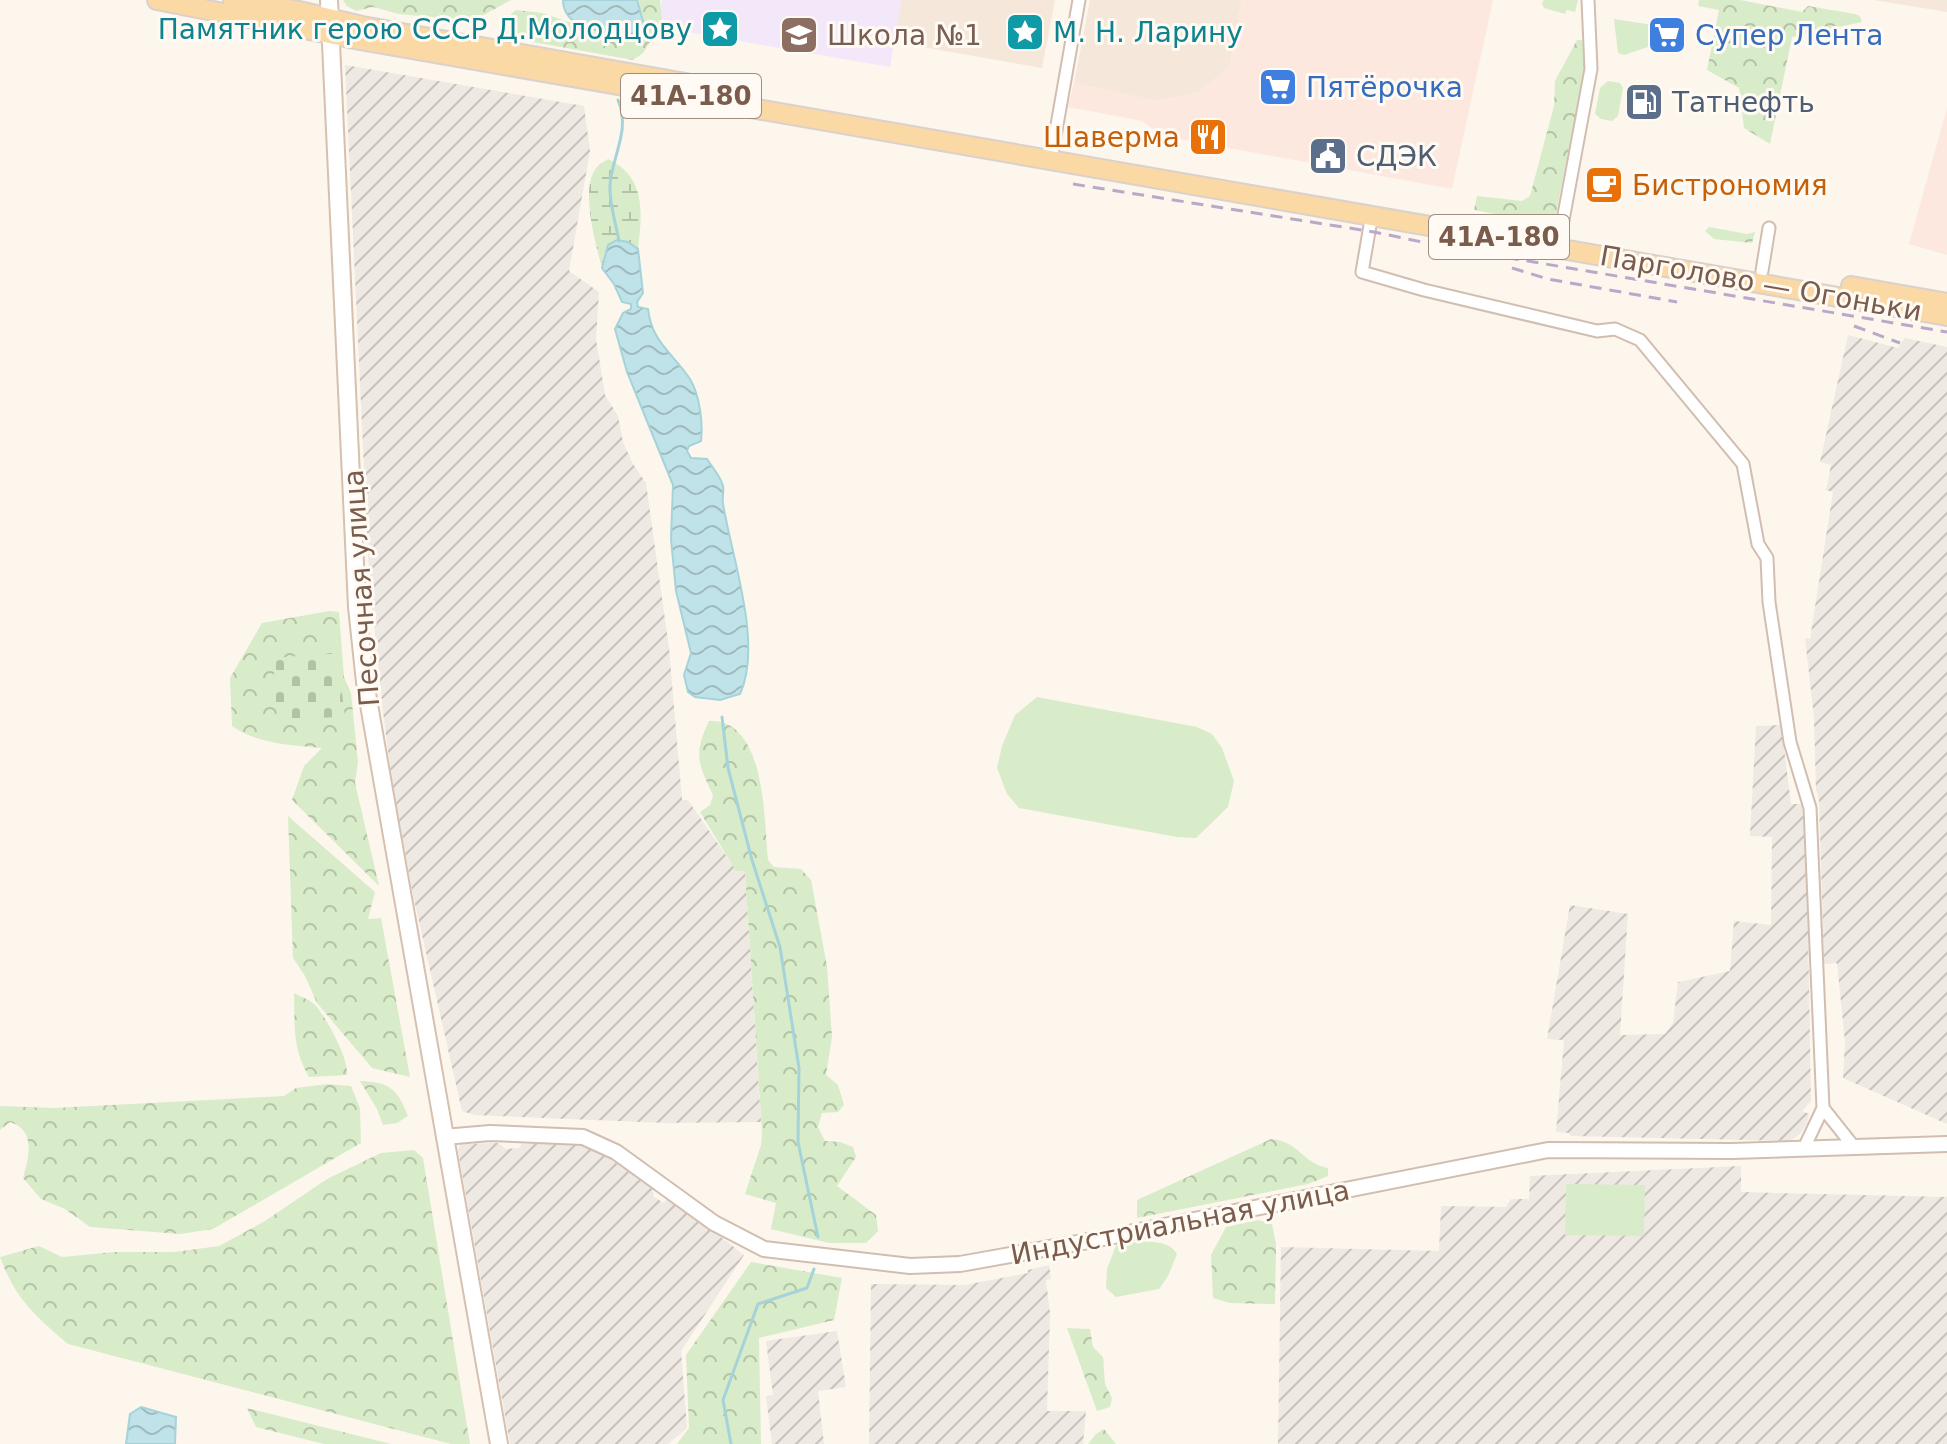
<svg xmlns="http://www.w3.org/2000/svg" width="1947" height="1444" font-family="'DejaVu Sans',sans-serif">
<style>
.residential{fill:#f5e8da}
.commercial{fill:#fde8e0}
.industrial{fill:url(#industrial-furrows)}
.education{fill:#f3e8fa}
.grass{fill:#d8ecc9}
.forest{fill:url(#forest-crowns)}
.wetland{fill:url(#wetland-marsh)}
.cemetery{fill:url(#cemetery-stones)}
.water{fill:url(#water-waves);stroke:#a5d3da;stroke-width:2}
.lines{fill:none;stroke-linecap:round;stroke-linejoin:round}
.stream{stroke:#a5d3da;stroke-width:3}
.minor-casing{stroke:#d1beb0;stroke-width:15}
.tertiary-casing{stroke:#d1beb0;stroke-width:18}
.secondary-casing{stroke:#d6c0b0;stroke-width:20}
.primary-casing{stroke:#dad1cd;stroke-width:22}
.minor{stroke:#fff;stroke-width:11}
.tertiary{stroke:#fff;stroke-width:14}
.secondary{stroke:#fff;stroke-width:16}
.primary{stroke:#fbd9a5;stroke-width:18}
.rail{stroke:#b9a8c9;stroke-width:3;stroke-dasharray:12 8;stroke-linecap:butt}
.labels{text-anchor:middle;stroke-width:6;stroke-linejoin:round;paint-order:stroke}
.shield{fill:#fffaf3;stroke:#a28b7f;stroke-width:2}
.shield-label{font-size:26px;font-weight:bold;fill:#7a5c4d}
.culture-label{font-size:28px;fill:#0d838f;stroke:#fffaf3;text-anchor:end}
.education-label{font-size:28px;fill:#785e54;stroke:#fffaf3;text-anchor:start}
.shop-label{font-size:28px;fill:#366cbe;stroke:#fffaf3;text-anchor:start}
.service-label{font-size:28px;fill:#4e5e75;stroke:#fffaf3;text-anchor:start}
.food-label{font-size:28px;fill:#c56008;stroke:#fffaf3;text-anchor:end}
.street-label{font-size:28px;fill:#7a5c4d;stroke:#fffaf3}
</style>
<defs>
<pattern id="industrial-furrows" width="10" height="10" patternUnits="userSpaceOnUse" patternTransform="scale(2)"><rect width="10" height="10" fill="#efe9e4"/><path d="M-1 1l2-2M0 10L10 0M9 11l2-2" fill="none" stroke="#c7c0bb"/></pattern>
<pattern id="forest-crowns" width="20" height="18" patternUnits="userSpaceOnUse" patternTransform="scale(2)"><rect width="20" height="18" fill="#d8ecc9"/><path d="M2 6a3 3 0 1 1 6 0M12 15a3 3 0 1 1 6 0" fill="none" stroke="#b4c2a5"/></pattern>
<pattern id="wetland-marsh" width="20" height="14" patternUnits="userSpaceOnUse" patternTransform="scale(2)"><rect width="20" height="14" fill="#d8ecc9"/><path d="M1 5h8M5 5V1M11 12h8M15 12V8" fill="none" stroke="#b4c2a5"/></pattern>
<pattern id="cemetery-stones" width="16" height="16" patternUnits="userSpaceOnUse" patternTransform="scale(2)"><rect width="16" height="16" fill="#d8ecc9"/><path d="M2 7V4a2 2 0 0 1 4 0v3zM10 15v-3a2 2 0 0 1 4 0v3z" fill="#b4c2a5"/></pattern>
<pattern id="water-waves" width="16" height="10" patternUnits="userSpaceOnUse" patternTransform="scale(2)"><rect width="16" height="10" fill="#bfe3e8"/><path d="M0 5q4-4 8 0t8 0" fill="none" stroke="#a0bbbe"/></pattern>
</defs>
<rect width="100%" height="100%" fill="#fdf6ec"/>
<g class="residential">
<polygon points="901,0 1055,0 1042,68 894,42"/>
<polygon points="1090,0 1242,0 1230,66 1199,92 1156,101 1074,83"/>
<polygon points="1874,0 1947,0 1947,12"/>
</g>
<g class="commercial">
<polygon points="1242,0 1493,0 1452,189 1163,136 1142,121 1068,107 1074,83 1156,101 1199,92 1230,66"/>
<polygon points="1947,108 1947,255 1909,244"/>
</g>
<g class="industrial">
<polygon points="345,65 584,106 590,151 569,271 599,292 596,339 605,395 618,416 623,442 633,464 646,483 669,648 682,800 688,800 736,870 745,870 761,1122 667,1123 475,1115 462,1111 413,895 392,782 383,712 369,575"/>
<polygon points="1848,335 1898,348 1905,338 1947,347 1947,1124 1843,1078 1845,1042 1837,963 1824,964 1819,799 1816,790 1814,718 1805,638 1810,639 1833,492 1826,490 1831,465 1820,462"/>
<polygon points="1781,725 1791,804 1802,804 1807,871 1811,1101 1802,1111 1809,1114 1807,1123 1801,1133 1790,1141 1571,1136 1569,1133 1556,1132 1564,1040 1547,1039 1570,905 1628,914 1620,1035 1665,1034 1673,1023 1678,982 1730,971 1734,921 1771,925 1772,837 1750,836 1756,726"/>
<polygon points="498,1143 506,1149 519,1148 522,1144 586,1143 652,1187 654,1197 664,1203 669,1197 744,1255 681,1351 687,1428 668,1444 510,1444 458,1151 460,1144"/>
<polygon points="1741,1166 1741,1192 1947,1197 1947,1444 1278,1444 1281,1247 1439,1251 1441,1206 1506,1207 1511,1199 1529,1199 1530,1176"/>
<polygon points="1049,1265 1051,1279 1046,1280 1050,1313 1047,1411 1086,1411 1083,1444 869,1444 871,1284 965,1285 1028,1273 1028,1270"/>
<polygon points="837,1331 846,1387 818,1391 824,1444 772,1444 766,1396 773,1395 766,1341"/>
</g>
<polygon class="education" points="662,0 901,0 890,67 657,27"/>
<g class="grass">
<polygon points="1544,0 1578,0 1575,12 1567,10 1565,14 1544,8 1542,3"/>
<polygon points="1614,19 1653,25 1648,47 1624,55 1618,53"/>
<polygon points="1608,81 1620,83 1623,88 1618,116 1612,121 1601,119 1595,114 1600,88"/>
<polygon points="1037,697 1197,727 1212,734 1222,748 1234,781 1228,807 1196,838 1177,837 1019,808 1007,794 997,768 1002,746 1015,715"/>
<polygon points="1566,1184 1645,1185 1644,1236 1565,1235"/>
<path d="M 1117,1243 C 1135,1243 1168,1236 1177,1254 L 1168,1276 L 1159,1289 L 1116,1297 L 1106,1288 L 1107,1269 Z"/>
</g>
<g class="forest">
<polygon points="343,0 511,0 473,21 399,14 373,7 356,11 347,6"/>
<polygon points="637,0 660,0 662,23 643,53 633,60 511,38 511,14 516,10 542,13 581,26 644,25"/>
<polygon points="1699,0 1740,0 1802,12 1808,6 1855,14 1860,16 1862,22 1792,37 1770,144 1744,128 1739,88 1707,70 1719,10 1698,6"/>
<polygon points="1577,40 1585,40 1588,55 1554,223 1551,226 1540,226 1538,222 1474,210 1477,196 1522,201 1530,196 1554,106 1555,81"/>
<polygon points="1709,227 1747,234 1755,232 1752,243 1714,239 1705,231"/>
<path d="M 329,611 L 339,612 L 344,677 L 351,693 L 358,762 L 355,783 L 379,886 L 292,800 L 304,766 L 322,748 C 292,745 257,744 232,726 L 230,678 L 262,623 Z"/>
<path d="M 709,721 C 766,718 764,820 768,860 L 774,867 L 801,869 L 811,880 L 827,966 L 832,1037 L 826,1075 L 838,1085 L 844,1105 L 838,1112 L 822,1113 L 818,1127 L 825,1141 L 840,1142 L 853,1147 L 856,1157 L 837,1186 L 876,1215 L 878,1231 L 866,1243 L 829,1243 L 771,1229 L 776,1203 L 745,1194 L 761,1145 L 762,1133 L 745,871 L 736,871 L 700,812 L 710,805 L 713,795 C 698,763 693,755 709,721 Z"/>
<polygon points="288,816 375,892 368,919 381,918 410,1077 372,1068 317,1003 305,976 293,958"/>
<path d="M 294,993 C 301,997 311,1000 316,1006 C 327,1019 349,1059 347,1075 L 309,1077 C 292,1048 295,1026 294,993 Z"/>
<path d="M 360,1081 C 389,1082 397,1088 408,1116 L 397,1123 L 383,1125 L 377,1109 Z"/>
<path d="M 327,1084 L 351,1086 L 360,1108 L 361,1143 L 213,1229 L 180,1234 L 90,1227 L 65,1209 L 41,1199 L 23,1178 C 29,1157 36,1130 10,1122 L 0,1130 L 0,1106 L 54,1108 L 284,1096 L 296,1088 Z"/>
<path d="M 1271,1139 C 1301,1142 1300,1162 1328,1168 L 1328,1176 L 1308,1184 L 1137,1218 L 1137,1200 Z"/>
<path d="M 414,1150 L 423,1158 L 470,1444 L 451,1444 L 68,1344 C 35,1316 15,1298 0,1257 L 39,1246 L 62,1257 L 114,1252 L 175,1252 L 219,1246 L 265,1221 L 327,1179 L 381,1153 Z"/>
<polygon points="1258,1220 1272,1224 1276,1244 1275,1304 1230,1303 1213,1298 1211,1255 1226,1227"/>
<polygon points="751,1262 842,1278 834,1320 759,1338 761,1444 677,1444 689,1428 686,1355"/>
<polygon points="1067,1328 1090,1329 1093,1347 1103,1357 1105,1384 1112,1398 1110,1407 1097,1411"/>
<polygon points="247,1408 391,1444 324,1444 256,1427"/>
<polygon points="1104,1429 1116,1444 1088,1444 1096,1434"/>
</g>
<path class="wetland" d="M 608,159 C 647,177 642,215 638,249 L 628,242 L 608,246 L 602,268 C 596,244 579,188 597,167 C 600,163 604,162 608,159 Z"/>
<polygon class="cemetery" points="337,653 345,717 277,719 273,658"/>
<g class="water">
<path d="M 563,0 L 637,0 L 644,25 L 632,36 C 609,31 563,32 563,0 Z"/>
<path d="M 617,240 L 628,242 L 638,249 L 643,293 L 637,302 L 638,307 L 648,309 C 652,343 673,353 690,379 C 700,396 703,423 701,441 L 689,446 L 687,451 L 691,458 L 707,459 C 712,467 721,477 723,486 C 724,491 722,498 723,504 C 732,558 763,644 740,694 L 720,700 L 695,697 L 688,692 L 684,675 L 691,653 L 676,591 L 671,539 L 673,485 L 627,372 L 615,329 L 623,313 L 631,309 L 631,304 L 622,302 L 614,284 L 602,268 L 608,245 Z"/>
<polygon points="141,1407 176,1417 175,1444 126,1444 130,1414"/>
</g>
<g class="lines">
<g class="stream">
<path d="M 618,100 C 631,130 612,156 610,185 C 609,203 616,224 619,241"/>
<polyline points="722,717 728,768 752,860 780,947 799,1068 798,1142 818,1237"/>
<polyline points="731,1444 723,1400 758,1304 807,1288 814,1269"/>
</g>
<g class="minor-casing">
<g id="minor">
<polyline points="1051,159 1079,0"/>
<polyline points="1372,214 1362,272 1424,290 1597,331 1615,329 1640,340 1743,464 1758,544 1767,558 1769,602 1790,742 1810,808 1823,1108 1804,1148"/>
<polyline points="1558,247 1591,69 1588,0"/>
<polyline points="1762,271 1769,228"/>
<polyline points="1823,1108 1854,1147"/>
</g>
</g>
<g class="tertiary-casing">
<polyline id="tertiary" points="444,1137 490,1133 583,1137 616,1152 714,1223 764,1249 910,1266 960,1264 1083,1242 1548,1150 1732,1151 1947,1144"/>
</g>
<g class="secondary-casing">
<polyline id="secondary" points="329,0 357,607 365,682 499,1444"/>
</g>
<g class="primary-casing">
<g id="primary">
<polyline points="157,0 360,40 1947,316"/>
<polyline points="233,0 299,11 362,26 691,84"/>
<polyline points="1851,286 1947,303"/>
</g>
</g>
<use href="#minor" class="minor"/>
<use href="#tertiary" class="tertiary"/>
<use href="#secondary" class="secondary"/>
<use href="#primary" class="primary"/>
<g class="rail">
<polyline points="1073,184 1374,232 1451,248 1947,332"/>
<polyline points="1512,268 1548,279 1677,302"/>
<polyline points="1854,326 1900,343"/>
</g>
</g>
<defs>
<g id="sight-square" transform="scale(2)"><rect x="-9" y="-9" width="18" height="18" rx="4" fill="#0f9aa8" stroke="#fffaf3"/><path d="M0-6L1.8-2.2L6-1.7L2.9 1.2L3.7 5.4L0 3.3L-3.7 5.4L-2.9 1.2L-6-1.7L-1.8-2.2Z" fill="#fff"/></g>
<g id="school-square" transform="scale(2)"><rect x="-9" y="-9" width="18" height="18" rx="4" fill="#8d6e63" stroke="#fffaf3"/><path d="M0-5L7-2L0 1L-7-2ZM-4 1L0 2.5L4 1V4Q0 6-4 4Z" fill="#fff"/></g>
<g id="supermarket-square" transform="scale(2)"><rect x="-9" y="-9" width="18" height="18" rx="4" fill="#3f7fe0" stroke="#fffaf3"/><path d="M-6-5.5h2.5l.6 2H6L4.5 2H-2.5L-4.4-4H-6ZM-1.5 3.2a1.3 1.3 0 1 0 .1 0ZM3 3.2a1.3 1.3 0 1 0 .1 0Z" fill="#fff"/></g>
<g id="fuel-square" transform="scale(2)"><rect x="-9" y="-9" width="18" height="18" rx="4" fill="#5c6f8a" stroke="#fffaf3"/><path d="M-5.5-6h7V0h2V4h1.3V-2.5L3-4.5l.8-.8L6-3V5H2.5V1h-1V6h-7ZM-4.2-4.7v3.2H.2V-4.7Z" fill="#fff"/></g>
<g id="restaurant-square" transform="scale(2)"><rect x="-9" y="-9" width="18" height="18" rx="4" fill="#e8710a" stroke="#fffaf3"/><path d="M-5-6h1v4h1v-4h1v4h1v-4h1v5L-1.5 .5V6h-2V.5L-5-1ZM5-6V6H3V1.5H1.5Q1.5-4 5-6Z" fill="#fff"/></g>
<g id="civic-square" transform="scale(2)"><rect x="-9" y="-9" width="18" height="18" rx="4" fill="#5c6f8a" stroke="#fffaf3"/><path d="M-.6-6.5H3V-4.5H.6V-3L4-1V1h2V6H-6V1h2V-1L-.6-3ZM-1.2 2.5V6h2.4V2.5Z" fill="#fff"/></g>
<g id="cafe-square" transform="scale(2)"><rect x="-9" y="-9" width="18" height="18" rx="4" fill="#e8710a" stroke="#fffaf3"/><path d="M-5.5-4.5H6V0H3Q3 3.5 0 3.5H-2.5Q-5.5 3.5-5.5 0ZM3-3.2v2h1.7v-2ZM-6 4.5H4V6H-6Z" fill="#fff"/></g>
</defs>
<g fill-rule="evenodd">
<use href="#sight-square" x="720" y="29"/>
<use href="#sight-square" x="1025" y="32"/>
<use href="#school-square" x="799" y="35"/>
<use href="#supermarket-square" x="1667" y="35"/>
<use href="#supermarket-square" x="1278" y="87"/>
<use href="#fuel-square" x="1644" y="102"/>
<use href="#restaurant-square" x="1208" y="137"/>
<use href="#civic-square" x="1328" y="156"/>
<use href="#cafe-square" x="1604" y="185"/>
</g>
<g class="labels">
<g class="shield">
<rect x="621" y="74" width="140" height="44" rx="6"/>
<rect x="1429" y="215" width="140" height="44" rx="6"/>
</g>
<g class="shield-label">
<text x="691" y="105">41А-180</text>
<text x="1499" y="246">41А-180</text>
</g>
<g class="culture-label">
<text x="692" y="39">Памятник герою СССР Д.Молодцову</text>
<text x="1053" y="42" text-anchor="start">М. Н. Ларину</text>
</g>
<g class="education-label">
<text x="827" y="45">Школа №1</text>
</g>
<g class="shop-label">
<text x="1695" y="45">Супер Лента</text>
<text x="1306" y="97">Пятёрочка</text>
</g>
<g class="service-label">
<text x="1672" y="112">Татнефть</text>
<text x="1356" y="166">СДЭК</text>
</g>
<g class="food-label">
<text x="1180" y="147">Шаверма</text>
<text x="1632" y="195" text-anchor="start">Бистрономия</text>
</g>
<g class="street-label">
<text transform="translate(1761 283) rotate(10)" y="10">Парголово — Огоньки</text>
<text transform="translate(361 588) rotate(-94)" y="10">Песочная улица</text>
<text transform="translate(1180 1222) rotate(-11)" y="10">Индустриальная улица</text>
</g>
</g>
</svg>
